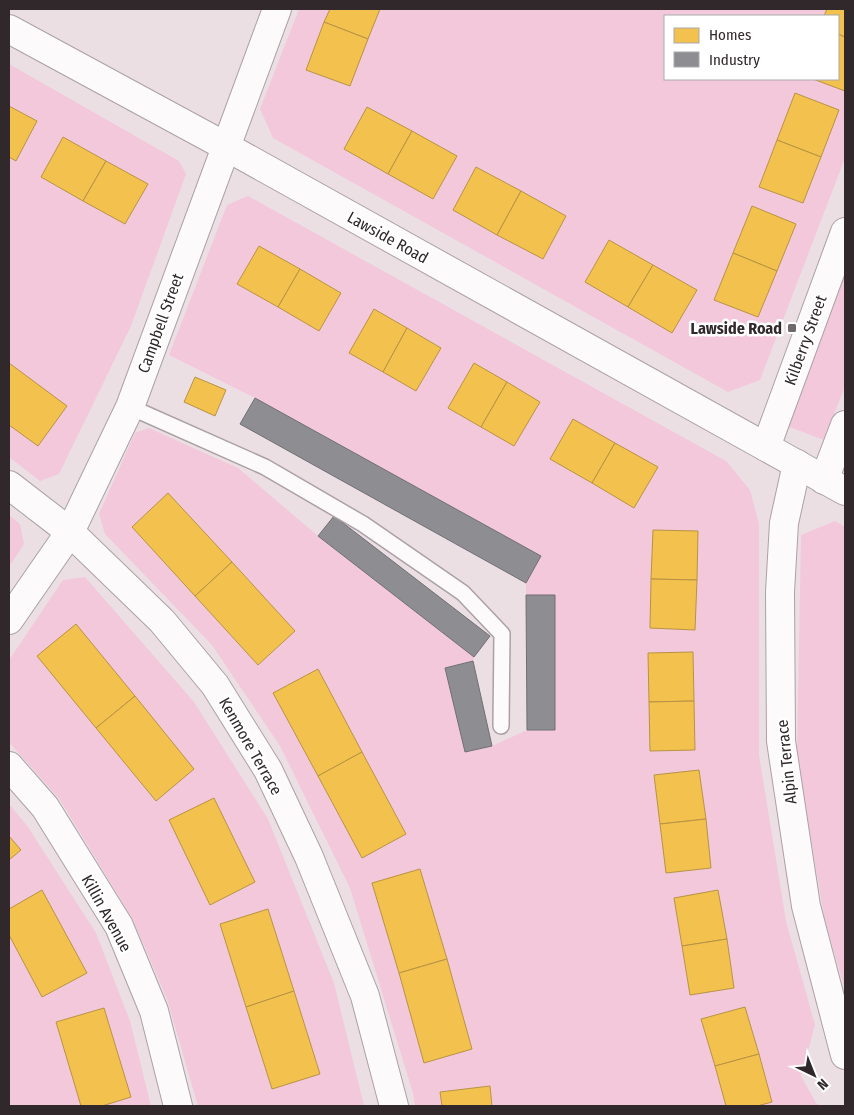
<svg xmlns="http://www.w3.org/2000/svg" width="854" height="1115" font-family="'Fira Sans Condensed',sans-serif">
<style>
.green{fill:#f3c8da;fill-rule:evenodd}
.homes{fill:#f2c14e;stroke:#b89344}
.industry{fill:#8d8d92;stroke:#716f73}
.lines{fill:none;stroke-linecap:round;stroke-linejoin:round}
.service-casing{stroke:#aba1a5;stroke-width:18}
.minor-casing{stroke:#aba1a5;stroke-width:30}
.service{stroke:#fcfafb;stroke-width:15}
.minor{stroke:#fcfafb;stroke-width:28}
.poi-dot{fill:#71686c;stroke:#fff;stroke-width:2}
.labels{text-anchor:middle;stroke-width:5;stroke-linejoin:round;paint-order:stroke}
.street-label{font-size:16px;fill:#30282b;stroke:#fff}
.poi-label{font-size:16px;font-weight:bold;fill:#30282b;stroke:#fff;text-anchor:end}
</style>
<rect width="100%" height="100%" fill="#ebdfe4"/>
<g class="green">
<path d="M 299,9 L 845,9 L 845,158 L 760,380 L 728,392 L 273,138 L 260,109 ZM 665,16 L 838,16 L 838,79 L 665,79 Z"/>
<polygon points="9,64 179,161 186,174 131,326 59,474 40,481 9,457"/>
<polygon points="248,196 726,461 750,490 759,524 759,755 786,921 815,1025 801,1076 816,1103 821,1106 415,1106 413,1093 350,888 280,746 212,645 105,534 99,514 135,433 149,428 238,468 318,536 474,657 473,661 446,668 465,752 492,746 527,730 555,729 555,595 526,595 526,583 541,556 255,398 169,355 227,205"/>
<polygon points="845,274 845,386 824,440 787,426"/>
<polygon points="9,515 20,524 24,544 9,567"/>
<polygon points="835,521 845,527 845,990 824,917 797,754 801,535"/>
<polygon points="85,577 194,702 268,819 334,983 364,1106 198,1106 167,999 132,918 60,800 9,742 9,660 63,580"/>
<polygon points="9,804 28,827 96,933 130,1021 151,1106 9,1106"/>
</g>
<g class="homes">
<polygon points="330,9 380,9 368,39 324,22"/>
<polygon points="827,9 845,9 845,37 838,34 838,16 824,16"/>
<polygon points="324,22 368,39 350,86 306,70"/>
<polygon points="838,34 845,37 845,91 813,79 838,79"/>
<polygon points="795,93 839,110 821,157 777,140"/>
<polygon points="9,106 37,121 16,161 9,157"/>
<polygon points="367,107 412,131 388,174 344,149"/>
<polygon points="412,131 457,156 433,199 388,174"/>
<polygon points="63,137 106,161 83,201 41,177"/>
<polygon points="777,140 821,157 803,203 759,187"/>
<polygon points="106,161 148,184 125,224 83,201"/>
<polygon points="476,167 521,191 497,235 453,210"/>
<polygon points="521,191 566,216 543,259 497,235"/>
<polygon points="752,206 796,224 777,271 733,253"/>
<polygon points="609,240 653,265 628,307 585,282"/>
<polygon points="259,246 300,269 278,307 237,284"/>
<polygon points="733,253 777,271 758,317 714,300"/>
<polygon points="653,265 697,290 672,333 628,307"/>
<polygon points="300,269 341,293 319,331 278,307"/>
<polygon points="374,309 407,328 383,372 349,353"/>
<polygon points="407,328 441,348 416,391 383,372"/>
<polygon points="9,363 67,406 38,446 9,425"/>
<polygon points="474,363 507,382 481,427 448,408"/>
<polygon points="195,377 226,390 215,416 184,402"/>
<polygon points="507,382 540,402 514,446 481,427"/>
<polygon points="573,419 615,443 592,483 550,459"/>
<polygon points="615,443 658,467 634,508 592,483"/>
<polygon points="168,493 232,562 195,596 132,527"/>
<polygon points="653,530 698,531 697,580 651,579"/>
<polygon points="232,562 295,631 258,665 195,596"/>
<polygon points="651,579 697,580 695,630 650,628"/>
<polygon points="76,624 135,696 96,728 37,656"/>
<polygon points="693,652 694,701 649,702 648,653"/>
<polygon points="318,669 362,752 318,776 273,693"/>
<polygon points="135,696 194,769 156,801 96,728"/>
<polygon points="694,701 695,750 650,751 649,702"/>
<polygon points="362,752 406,834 362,858 318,776"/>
<polygon points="699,770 706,819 660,824 654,775"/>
<polygon points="214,798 255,882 210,905 169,820"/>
<polygon points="706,819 711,868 666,873 660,824"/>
<polygon points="9,836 21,850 9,860"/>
<polygon points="420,869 447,959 399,973 372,883"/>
<polygon points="42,890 87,973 42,997 9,935 9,909"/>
<polygon points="718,890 727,939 682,946 674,898"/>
<polygon points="268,909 294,991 246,1007 220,924"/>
<polygon points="727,939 734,988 690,995 682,946"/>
<polygon points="447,959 472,1049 424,1063 399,973"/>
<polygon points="294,991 320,1074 272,1089 246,1007"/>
<polygon points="745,1007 759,1054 715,1066 701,1019"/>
<polygon points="104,1008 131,1097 102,1106 81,1106 56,1022"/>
<polygon points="759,1054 772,1102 757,1106 726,1106 715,1066"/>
<polygon points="490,1086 492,1106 442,1106 440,1092"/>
</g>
<g class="industry">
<polygon points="255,398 541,556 526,583 240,424"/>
<polygon points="334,516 490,636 474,657 318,536"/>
<polygon points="526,595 555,595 555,730 527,730"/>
<polygon points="473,661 492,746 465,752 445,668"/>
</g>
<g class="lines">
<g class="service-casing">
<polyline id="service" points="130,407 265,467 363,524 463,593 502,634 501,726"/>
</g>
<g class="minor-casing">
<g id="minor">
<polyline points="9,29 225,146 845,491"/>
<polyline points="766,447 845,232"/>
<polyline points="797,464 784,523 780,592 781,741 806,906 845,1055"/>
<polyline points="824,480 845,425"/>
<polyline points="9,485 70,532 162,621 215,685 268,770 309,857 365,996 394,1106"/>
<polyline points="9,620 70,532 130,407 277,9"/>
<polyline points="9,766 45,807 119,926 154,1011 178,1106"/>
</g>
</g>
<use href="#service" class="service"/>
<use href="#minor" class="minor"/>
</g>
<rect class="poi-dot" x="787" y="323" width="10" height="10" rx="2.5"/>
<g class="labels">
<g class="street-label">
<text transform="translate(388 237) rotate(29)" y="6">Lawside Road</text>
<text transform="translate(160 323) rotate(-70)" y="6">Campbell Street</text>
<text transform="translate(805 340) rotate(-70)" y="6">Kilberry Street</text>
<text transform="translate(251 746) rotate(60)" y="6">Kenmore Terrace</text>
<text transform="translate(786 762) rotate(-96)" y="6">Alpin Terrace</text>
<text transform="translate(107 913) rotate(61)" y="6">Killin Avenue</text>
</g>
<g class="poi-label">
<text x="782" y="334">Lawside Road</text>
</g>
</g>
<rect width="854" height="1115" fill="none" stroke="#30282b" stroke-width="20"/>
<rect x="664" y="15" width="175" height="65" fill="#ffffff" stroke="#aca9aa"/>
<rect x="674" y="28" width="25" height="15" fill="#f2c14e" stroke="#aca9aa"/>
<text x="709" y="40" font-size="15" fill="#30282b">Homes</text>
<rect x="674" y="52" width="25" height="15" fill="#8d8d92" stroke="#aca9aa"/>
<text x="709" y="65" font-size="15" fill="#30282b">Industry</text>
<g transform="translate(814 1075) rotate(137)" stroke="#ffffff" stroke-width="4" paint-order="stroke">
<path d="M0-4L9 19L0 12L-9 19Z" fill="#30282b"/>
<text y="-8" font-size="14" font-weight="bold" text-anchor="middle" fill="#30282b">N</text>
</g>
</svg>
